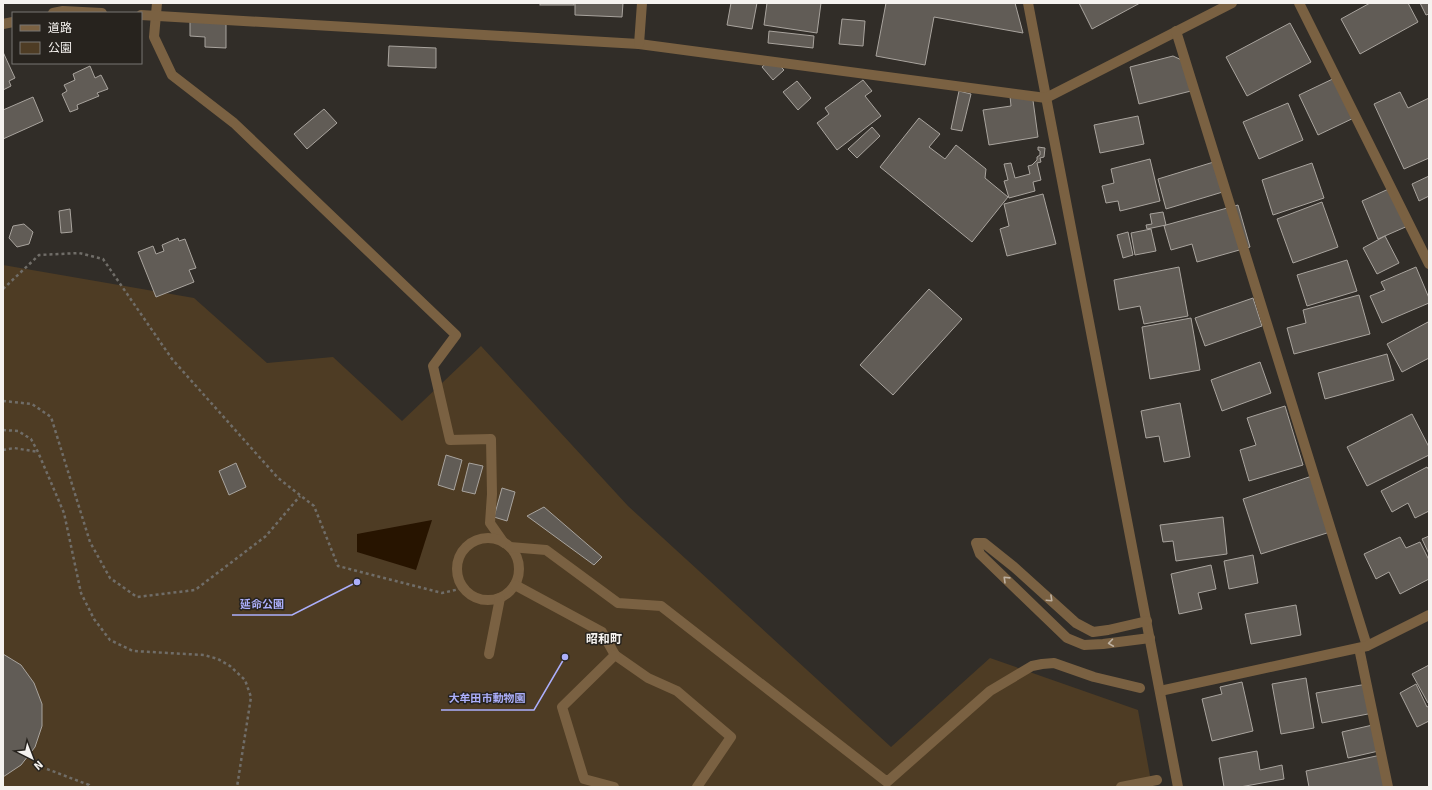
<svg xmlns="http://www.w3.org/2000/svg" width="1432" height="790" font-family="Signika,'Noto Sans JP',sans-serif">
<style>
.green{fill:#4e3c24}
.water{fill:#271400}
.building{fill:#615c56;stroke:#a9a49e}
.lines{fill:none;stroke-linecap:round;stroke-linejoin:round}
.path{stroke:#706d68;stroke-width:2.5;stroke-dasharray:3 3;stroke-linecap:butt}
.minor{stroke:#7a6142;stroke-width:10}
.oneway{stroke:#beb1a1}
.labels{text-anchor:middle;stroke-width:3;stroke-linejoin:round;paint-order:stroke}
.quarter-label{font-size:12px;font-weight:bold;fill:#f5f2ef;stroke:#27231e}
.leader{fill:none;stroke:#acaffb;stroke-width:1.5}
.callout-dot{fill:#acaffb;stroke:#27231e;stroke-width:1.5}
.callout-label{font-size:11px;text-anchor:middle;font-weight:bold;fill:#acaffb;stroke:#27231e;stroke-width:3;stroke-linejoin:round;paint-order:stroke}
</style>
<rect width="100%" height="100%" fill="#312d28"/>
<polygon class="green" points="3,265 194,298 267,363 333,357 402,421 481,346 628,506 891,747 990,658 1138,710 1152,787 3,787"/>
<polygon class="water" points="432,520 416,570 357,552 357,534"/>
<g class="building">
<rect x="540" y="3" width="34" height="2"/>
<polygon points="575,3 623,3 622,17 575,15"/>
<polygon points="731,3 757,3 752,29 727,25"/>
<polygon points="767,3 821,3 817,33 764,25"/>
<polygon points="886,3 1015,3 1023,33 934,17 925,65 876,56"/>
<polygon points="1079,3 1140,3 1092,29"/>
<polygon points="1370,3 1408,3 1418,22 1360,54 1341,19"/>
<polygon points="1420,3 1429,3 1429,14 1426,15"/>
<polygon points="842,19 865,21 863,46 839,44"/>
<polygon points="190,21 226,22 226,48 205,47 205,37 190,36"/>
<polygon points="1290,23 1311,62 1247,96 1226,57"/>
<polygon points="769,31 814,36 813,48 768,43"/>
<polygon points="389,46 436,48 436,68 388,66"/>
<polygon points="3,52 15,78 9,81 11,86 3,90"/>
<polygon points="1173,56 1188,63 1195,90 1139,104 1130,67"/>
<polygon points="772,58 784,70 773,80 762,67"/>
<polygon points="90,66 95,78 101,75 108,89 97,93 99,96 77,105 78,109 70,112 62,94 67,91 64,85 75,80 73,74"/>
<polygon points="1339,76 1358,116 1318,135 1299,95"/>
<polygon points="863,80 872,91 865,96 881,116 837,150 817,123 829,114 825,108"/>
<polygon points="797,81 811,98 798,110 783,92"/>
<polygon points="959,91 971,94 962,131 951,129"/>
<polygon points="1400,92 1408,108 1429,98 1429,158 1404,169 1374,104"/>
<polygon points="1032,93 1038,137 989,145 983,110 1011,106 1010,96"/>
<polygon points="33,97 43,121 3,139 3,110"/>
<polygon points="1288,103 1303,140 1259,159 1243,122"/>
<polygon points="324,109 337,123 307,149 294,134"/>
<polygon points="1138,116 1144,144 1100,153 1094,125"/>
<polygon points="919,118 940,134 929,147 945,159 956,145 986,169 985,178 1008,197 972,242 880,167"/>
<polygon points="872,127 880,136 857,158 848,149"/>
<polygon points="1038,147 1045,148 1044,157 1040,158 1041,162 1037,163 1041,180 1033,182 1035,191 1009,198 1004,181 1008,180 1004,164 1011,163 1015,178 1030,174 1028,166 1032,165 1037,160 1037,157 1040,155 1040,151 1038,150"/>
<polygon points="1150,159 1160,201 1120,211 1118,201 1106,203 1102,186 1114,183 1111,169"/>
<polygon points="1217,161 1226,191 1166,209 1158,179"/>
<polygon points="1312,163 1324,198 1273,215 1262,180"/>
<polygon points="1429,176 1429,196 1419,201 1412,184"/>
<polygon points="1393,187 1410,225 1378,239 1362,201"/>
<polygon points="1043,194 1056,244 1007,256 1000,229 1009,226 1004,204"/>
<polygon points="1322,202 1338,247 1293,263 1277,219"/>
<polygon points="1238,205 1250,247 1197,262 1192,244 1171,250 1164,226 1166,225"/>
<polygon points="70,209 72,232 61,233 59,211"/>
<polygon points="1163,212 1166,225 1147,229 1146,225 1152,224 1150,214"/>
<polygon points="24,224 33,232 29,244 17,247 9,238 13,226"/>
<polygon points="1151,229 1156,251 1135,255 1131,233"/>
<polygon points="1128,232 1133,255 1123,258 1117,235"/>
<polygon points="1385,236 1399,263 1377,274 1363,248"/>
<polygon points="178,238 179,241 185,239 196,268 189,270 194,282 156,297 138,252 153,246 156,254 164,251 162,245"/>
<polygon points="1347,260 1357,291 1307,306 1297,275"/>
<polygon points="1179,267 1188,316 1144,324 1140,306 1119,310 1114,280"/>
<polygon points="1416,267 1429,298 1429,303 1382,323 1370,296 1385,290 1381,282"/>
<polygon points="929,289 962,319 893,395 860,365"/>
<polygon points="1359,295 1370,334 1294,354 1287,328 1306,323 1303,310"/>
<polygon points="1253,298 1262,326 1205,346 1195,318"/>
<polygon points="1191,318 1200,370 1150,379 1142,327"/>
<polygon points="1428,322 1429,324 1429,358 1402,372 1387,344"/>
<polygon points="1387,354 1394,380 1325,399 1318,373"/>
<polygon points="1260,362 1271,393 1222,411 1211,380"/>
<polygon points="1180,403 1190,457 1164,462 1159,436 1146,438 1141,411"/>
<polygon points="1285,406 1303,465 1249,481 1240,450 1256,445 1247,418"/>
<polygon points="1412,414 1429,447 1429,455 1367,486 1347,447"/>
<polygon points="446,455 462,460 454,490 438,485"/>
<polygon points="236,463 246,487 229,495 219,471"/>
<polygon points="469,463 483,466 475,494 462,491"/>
<polygon points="1427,467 1429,470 1429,511 1415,518 1408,503 1392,512 1381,491"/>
<polygon points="1312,476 1330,532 1261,554 1243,499"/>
<polygon points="502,488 515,492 507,521 494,517"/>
<polygon points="544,507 602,557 594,565 527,516"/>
<polygon points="1223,517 1227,554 1176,561 1173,541 1163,542 1160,525"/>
<polygon points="1429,536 1429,554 1422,539"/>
<polygon points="1400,537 1406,548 1420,542 1429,560 1429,579 1400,594 1389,572 1376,579 1364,554"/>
<polygon points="1253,555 1258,583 1229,589 1224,561"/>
<polygon points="1211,565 1216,589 1198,593 1202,609 1179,614 1171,574"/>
<polygon points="1296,605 1301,635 1251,644 1245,614"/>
<polygon points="3,654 21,665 34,683 42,704 42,726 35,747 21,765 3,777"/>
<polygon points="1429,665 1429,703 1428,703 1412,674"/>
<polygon points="1306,678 1314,728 1281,734 1272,684"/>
<polygon points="1242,682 1253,731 1212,741 1202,699 1222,694 1220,687"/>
<polygon points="1367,684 1373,713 1322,723 1316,693"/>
<polygon points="1416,684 1427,707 1429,706 1429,721 1417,727 1400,693"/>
<polygon points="1377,724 1383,750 1348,758 1342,732"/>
<polygon points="1257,751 1260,770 1282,765 1284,779 1240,787 1224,787 1219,758"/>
<polygon points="1381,755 1388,787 1309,787 1306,771"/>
</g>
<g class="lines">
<g class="path">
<polyline points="3,289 39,255 79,253 103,259 172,359 278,478 314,506 338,566 442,593 464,588"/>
<polyline points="3,401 32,404 51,417 90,542 110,578 137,597 195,590 266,536 300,496"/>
<polyline points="3,430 18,431 31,439 38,452 64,513 81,593 94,619 110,640 133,651 204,655 218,659 230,666 245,680 251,697 237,787"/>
<polyline points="3,450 14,448 38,452"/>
<polyline points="47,769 89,785 89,787"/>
</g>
<g class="minor">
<polyline points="157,3 154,37 172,75 234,123 456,335 433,366 450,440 491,439 492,494 490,523 504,543"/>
<polyline points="1028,3 1178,787"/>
<polyline points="1299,3 1429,264"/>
<polyline points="53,13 63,11 102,13"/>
<polyline points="141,15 639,44 1046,98 1232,3"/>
<polyline points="3,24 13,22"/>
<polyline points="1176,31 1367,646"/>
<polyline points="639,44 642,3"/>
<circle cx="488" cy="569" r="31"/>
<polyline points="510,547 546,550 618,603 661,606 887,782 990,691 1032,666 1042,664 1054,663 1094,677 1140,688"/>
<polyline points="515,585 602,632 615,655 648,678 677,691 731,737 697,787"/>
<polyline points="1147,621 1108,630 1093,632 1076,623 1014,567 984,543 976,543 980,554 1067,638 1084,645 1103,644 1150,638"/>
<polyline points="1359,648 1388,787"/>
<polyline points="489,654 500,598"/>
<polyline points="1160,691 1367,646 1429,615"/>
<polyline points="614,787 584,779 562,707 615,655"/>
<polyline points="1121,787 1157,780"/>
</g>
</g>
<defs><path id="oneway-chevron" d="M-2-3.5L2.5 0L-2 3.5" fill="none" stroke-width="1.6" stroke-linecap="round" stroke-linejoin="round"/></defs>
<g class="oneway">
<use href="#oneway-chevron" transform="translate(1006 579) rotate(-136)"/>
<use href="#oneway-chevron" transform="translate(1050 599) rotate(43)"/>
<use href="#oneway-chevron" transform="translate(1111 643) rotate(172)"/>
</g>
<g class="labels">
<g class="quarter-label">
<text x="604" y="643">昭和町</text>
</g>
</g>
<path class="leader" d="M357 582L292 615H232M565 657L534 710H441"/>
<g class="callout-dot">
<circle cx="357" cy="582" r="4"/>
<circle cx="565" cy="657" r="4"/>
</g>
<g class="callout-label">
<text x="262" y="608">延命公園</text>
<text x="487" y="702">大牟田市動物園</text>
</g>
<rect width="1432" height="790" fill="none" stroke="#f5f2ef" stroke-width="8"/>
<rect x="12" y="12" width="130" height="52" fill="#27231e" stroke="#797672"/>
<rect x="20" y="25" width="20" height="6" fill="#7a6142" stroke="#797672"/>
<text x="48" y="32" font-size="12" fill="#f5f2ef">道路</text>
<rect x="20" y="42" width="20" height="12" fill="#4e3c24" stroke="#797672"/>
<text x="48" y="52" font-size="12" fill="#f5f2ef">公園</text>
<g transform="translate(32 758) rotate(138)" stroke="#27231e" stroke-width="3" paint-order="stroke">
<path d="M0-3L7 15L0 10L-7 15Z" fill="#f5f2ef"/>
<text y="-6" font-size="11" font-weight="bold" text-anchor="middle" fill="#f5f2ef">N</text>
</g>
</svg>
